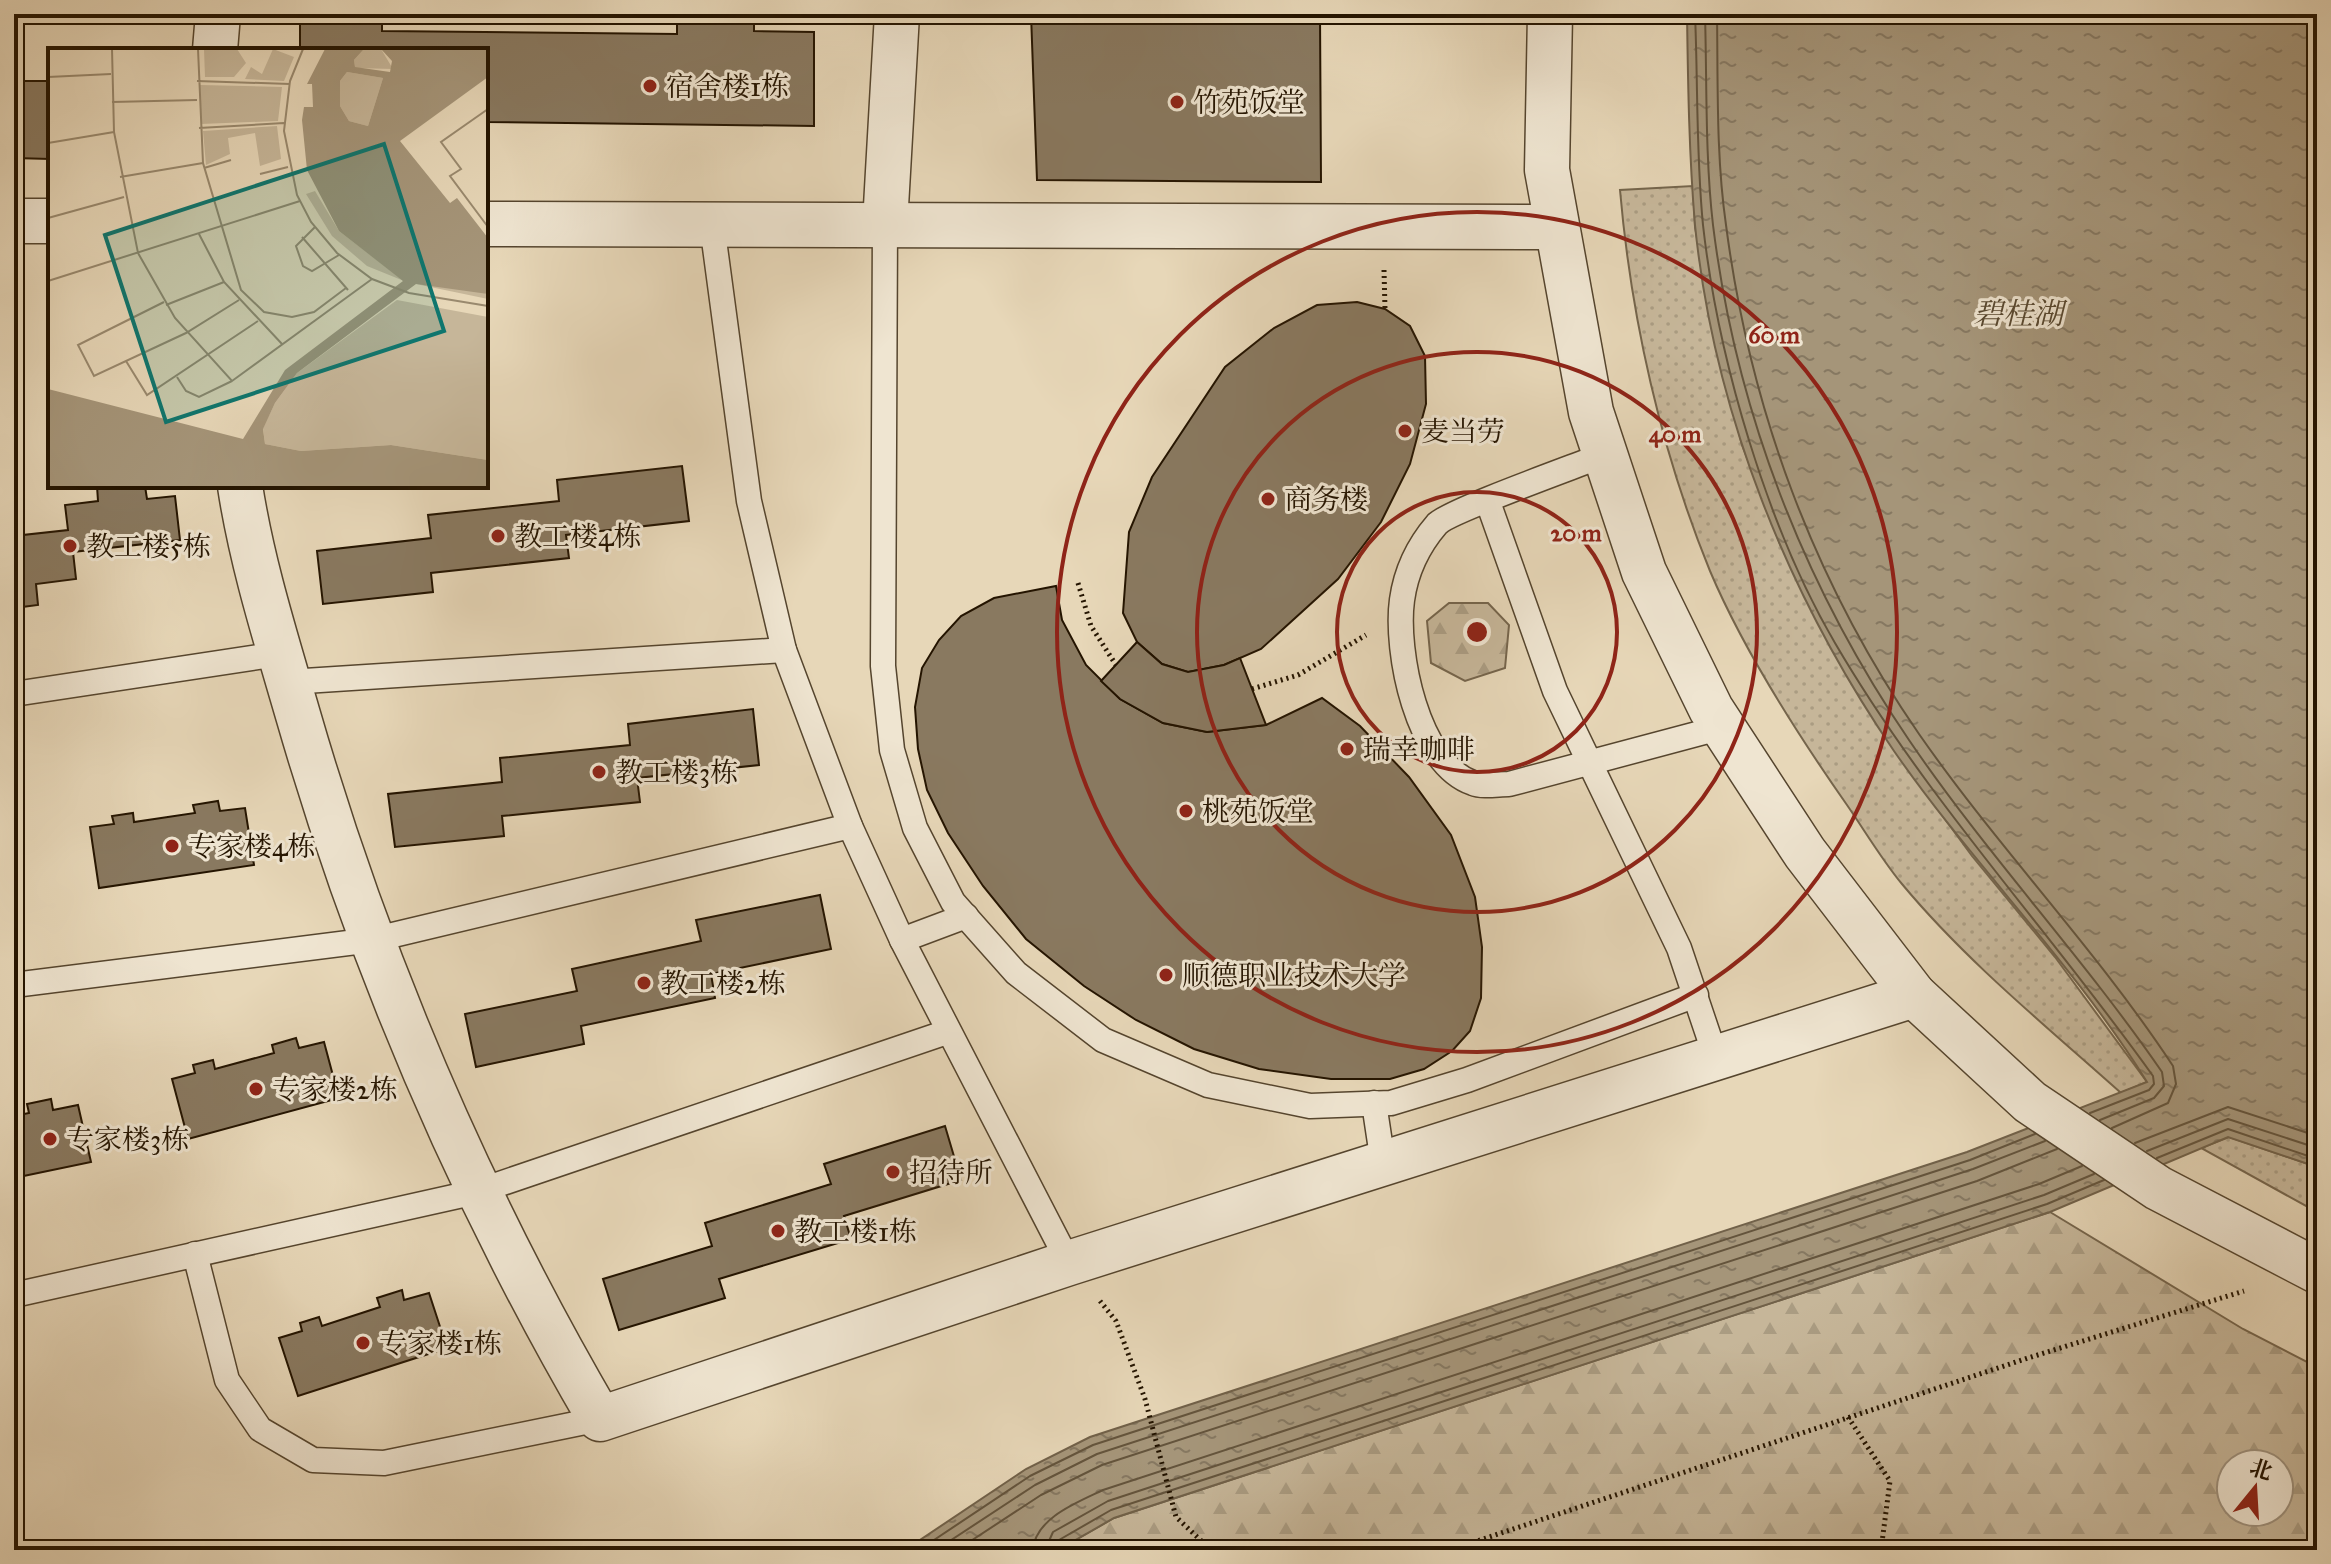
<svg xmlns="http://www.w3.org/2000/svg" width="2331" height="1564" font-family="'IM FELL Great Primer','Noto Serif SC',serif">
<style>
.grass{fill:url(#grass-dots);stroke:#75654c;stroke-width:2}
.forest{fill:url(#forest-firs);stroke:#75654c;stroke-width:2;fill-rule:evenodd}
.water{fill:url(#water-ripples);stroke:#716149;stroke-width:2}
.lines{fill:none;stroke-linecap:round;stroke-linejoin:round}
.shore{stroke:#64543c;stroke-width:2}
.building{fill:#897960;stroke:#241400;stroke-width:2}
.service-casing{stroke:#55452e;stroke-width:27}
.minor-casing{stroke:#55452e;stroke-width:47}
.path{stroke:#241400;stroke-width:5;stroke-dasharray:2 4;stroke-linecap:butt}
.service{stroke:#efe5d1;stroke-width:24}
.minor{stroke:#efe5d1;stroke-width:44}
.ring{fill:none;stroke:#8f2418;stroke-width:4}
.poi-dot{fill:#8f2418;stroke:#efe5d1;stroke-width:3}
.labels{text-anchor:middle;stroke-width:6;stroke-linejoin:round;paint-order:stroke}
.poi-label{font-size:28px;fill:#241400;stroke:#efe5d1;text-anchor:start}
.water-label{font-size:30px;font-style:italic;fill:#584830;stroke:#efe5d1}
.inset-road{fill:none;stroke:#99896e;stroke-width:2}
.view{fill:#0f766e;fill-opacity:0.15;stroke:#0f766e;stroke-width:4}
.inset-edge{fill:none;stroke:#241400;stroke-width:4}
.centre{fill:#8f2418;stroke:#efe5d1;stroke-width:4}
.ring-label{font-size:24px;text-anchor:middle;font-weight:bold;fill:#8f2418;stroke:#efe5d1;stroke-width:6;stroke-linejoin:round;paint-order:stroke}
</style>
<defs>
<pattern id="grass-dots" width="8" height="8" patternUnits="userSpaceOnUse" patternTransform="scale(2)"><rect width="8" height="8" fill="#c6b699"/><path d="M2 2h.1M6 6h.1" fill="none" stroke="#aa9c82" stroke-width="1.8" stroke-linecap="round"/></pattern>
<pattern id="forest-firs" width="22" height="20" patternUnits="userSpaceOnUse" patternTransform="scale(2)"><rect width="22" height="20" fill="#c6b699"/><path d="M5 1l3.5 6h-7zM16 11l3.5 6h-7z" fill="#aa9c82"/></pattern>
<pattern id="water-ripples" width="26" height="14" patternUnits="userSpaceOnUse" patternTransform="scale(2)"><rect width="26" height="14" fill="#a59579"/><path d="M2 4q2-2 4 0t4 0M15 11q2-2 4 0t4 0" fill="none" stroke="#867861"/></pattern>
</defs>
<rect width="100%" height="100%" fill="#e7d7b8"/>
<filter id="stains"><feTurbulence type="fractalNoise" baseFrequency=".0025" numOctaves="4"/><feColorMatrix values="0 0 0 0 .2 0 0 0 0 .09 0 0 0 0 .02 0 0 0 .5 -.17"/></filter>
<radialGradient id="worn" r=".72"><stop offset=".6" stop-color="#630" stop-opacity="0"/><stop offset="1" stop-color="#630" stop-opacity=".3"/></radialGradient>
<g class="grass">
<path d="M 1693,186 L 1695,227 L 1713,332 L 1742,445 L 1780,544 L 1895,751 L 1972,856 L 2055,957 L 2147,1082 L 2121,1093 C 2046,1026 1966,961 1902,884 C 1882,860 1865,831 1847,805 C 1798,735 1743,649 1710,571 C 1661,451 1631,318 1620,190 Z"/>
<polygon points="2229,1137 2317,1167 2317,1212 2201,1148"/>
</g>
<g class="forest">
<polygon points="1449,603 1488,603 1509,625 1505,668 1465,681 1431,663 1427,621"/>
<path d="M 2050,1212 L 2243,1329 L 2317,1367 L 2317,1550 L 1058,1550 L 1114,1518 ZM 2231,1464 L 2279,1464 L 2279,1512 L 2231,1512 Z"/>
</g>
<path class="water" d="M 1687,14 L 2317,14 L 2317,1167 L 2228,1137 L 2050,1212 L 1114,1518 L 1058,1550 L 905,1550 L 1026,1469 L 1090,1437 L 1967,1152 L 2147,1082 C 2074,964 1973,865 1894,751 C 1788,596 1714,413 1695,225 C 1689,155 1688,84 1687,14 Z"/>
<g class="lines">
<g class="shore">
<path d="M 1695,14 C 1698,84 1696,155 1703,225 C 1718,359 1767,527 1835,643 C 1926,799 2049,930 2153,1076 L 2154,1084 L 2149,1090 L 2090,1113"/>
<path d="M 1705,14 C 1707,84 1705,156 1713,225 C 1736,411 1804,586 1909,740 C 1987,855 2083,957 2162,1072 L 2164,1086 L 2154,1098 L 2100,1120"/>
<path d="M 1717,14 C 1718,84 1716,156 1726,225 C 1750,409 1814,582 1919,734 C 1999,849 2096,949 2173,1066 L 2176,1084 L 2168,1103 L 2112,1128"/>
<polyline points="2135,1143 2228,1107 2317,1136"/>
<polyline points="2147,1151 2228,1119 2317,1148"/>
<polyline points="2157,1158 2228,1129 2317,1159"/>
<polyline points="919,1550 1030,1476 1093,1445 1970,1160 2035,1134"/>
<polyline points="936,1550 1035,1485 1097,1454 1973,1169 2045,1141"/>
<polyline points="957,1550 1041,1495 1102,1465 1977,1181 2057,1149"/>
<path d="M 1033,1550 C 1035,1518 1078,1502 1103,1490 L 2039,1184 L 2082,1166"/>
<polyline points="1045,1550 1053,1532 1108,1501 2044,1195 2094,1174"/>
<polyline points="1055,1550 1059,1540 1111,1510 2047,1204 2104,1180"/>
</g>
</g>
<g class="building">
<polygon points="300,14 382,14 382,31 677,34 677,14 754,14 754,31 814,32 814,126 486,122 486,50 300,50"/>
<polygon points="1031,14 1320,14 1321,182 1037,180"/>
<polygon points="14,81 50,81 50,159 14,158"/>
<polygon points="1357,302 1385,309 1410,326 1425,356 1426,404 1410,464 1381,522 1338,579 1261,649 1224,665 1188,672 1162,664 1137,642 1123,613 1129,532 1152,477 1225,367 1274,328 1317,305"/>
<polygon points="682,466 689,521 566,535 569,558 431,573 433,592 323,604 317,551 431,538 428,515 559,501 557,480"/>
<polygon points="97,486 145,486 147,499 175,496 180,540 73,552 76,579 36,584 38,605 14,608 14,536 68,530 65,505 98,501"/>
<polygon points="1056,586 1062,620 1086,665 1120,699 1163,723 1207,732 1266,725 1322,698 1360,726 1409,777 1451,835 1475,897 1482,947 1481,998 1470,1031 1452,1051 1424,1069 1390,1079 1331,1079 1259,1069 1194,1049 1136,1020 1084,986 1026,939 983,886 948,833 927,790 918,749 915,707 922,668 939,640 961,616 994,598"/>
<polygon points="1137,642 1162,664 1188,672 1224,665 1240,658 1266,725 1207,732 1163,723 1120,699 1101,681"/>
<polygon points="753,709 759,765 637,778 640,802 502,816 504,836 395,847 388,794 502,782 500,758 630,745 628,724"/>
<polygon points="218,801 220,811 245,808 254,865 99,888 90,827 114,824 112,816 133,813 134,822 195,813 193,805"/>
<polygon points="820,895 831,949 711,974 715,998 581,1026 584,1044 476,1067 465,1014 577,991 572,969 701,941 696,920"/>
<polygon points="296,1038 299,1048 324,1042 339,1098 188,1139 172,1079 195,1073 193,1065 213,1060 215,1069 274,1053 272,1045"/>
<polygon points="51,1099 53,1110 78,1105 91,1162 14,1178 14,1116 29,1113 27,1104"/>
<polygon points="945,1126 961,1180 844,1216 851,1239 719,1279 725,1298 619,1330 603,1279 712,1246 705,1223 831,1184 824,1164"/>
<polygon points="402,1290 404,1300 429,1293 447,1348 298,1396 279,1338 302,1331 300,1323 319,1317 322,1326 380,1307 377,1298"/>
</g>
<g class="lines">
<g class="service-casing">
<g id="service">
<polyline points="885,224 883,666 892,750 915,828 953,902 1016,973 1103,1040 1208,1085 1310,1106 1391,1103 1467,1080 1696,995"/>
<polyline points="712,225 749,501 784,650 850,826 902,940 1069,1263"/>
<path d="M 1606,454 C 1579,465 1449,511 1437,524 C 1418,546 1406,571 1402,600 C 1395,651 1417,764 1473,783 C 1483,787 1498,784 1509,784 L 1723,727"/>
<polyline points="1488,502 1555,691 1679,948 1716,1058"/>
<polyline points="289,682 784,650"/>
<polyline points="14,694 278,654"/>
<polyline points="902,940 966,916"/>
<polyline points="14,985 372,940 850,826"/>
<polyline points="1374,1103 1383,1163"/>
<polyline points="195,1254 227,1380 260,1429 313,1460 384,1463 600,1419"/>
<polyline points="14,1295 476,1192 947,1032"/>
</g>
</g>
<g class="minor-casing">
<g id="minor">
<polyline points="1550,14 1547,170 1591,412 1644,572 1711,709 1805,853 1914,995 2030,1102 2158,1188 2317,1271"/>
<polyline points="215,50 218,14"/>
<polyline points="14,221 50,221"/>
<polyline points="486,224 1556,227"/>
<polyline points="885,224 897,14"/>
<path d="M 240,486 C 252,564 276,639 298,715 C 370,964 469,1195 600,1419 L 1069,1263 L 1914,995"/>
</g>
</g>
<g class="path">
<polyline points="1384,270 1385,309"/>
<polyline points="1078,583 1091,626 1116,665"/>
<polyline points="1252,689 1298,675 1366,635"/>
<polyline points="1100,1301 1116,1321 1145,1399 1176,1517 1211,1550"/>
<polyline points="1848,1417 1890,1481 1881,1550"/>
<polyline points="1450,1550 2028,1358 2244,1291"/>
</g>
<use href="#service" class="service"/>
<use href="#minor" class="minor"/>
</g>
<g class="ring">
<circle cx="1477" cy="632" r="140"/>
<circle cx="1477" cy="632" r="280"/>
<circle cx="1477" cy="632" r="420"/>
</g>
<g class="poi-dot">
<circle cx="650" cy="86" r="8"/>
<circle cx="1177" cy="102" r="8"/>
<circle cx="1405" cy="431" r="8"/>
<circle cx="1268" cy="499" r="8"/>
<circle cx="498" cy="536" r="8"/>
<circle cx="70" cy="546" r="8"/>
<circle cx="1347" cy="749" r="8"/>
<circle cx="599" cy="772" r="8"/>
<circle cx="1186" cy="811" r="8"/>
<circle cx="172" cy="846" r="8"/>
<circle cx="1166" cy="975" r="8"/>
<circle cx="644" cy="983" r="8"/>
<circle cx="256" cy="1089" r="8"/>
<circle cx="50" cy="1139" r="8"/>
<circle cx="893" cy="1172" r="8"/>
<circle cx="778" cy="1231" r="8"/>
<circle cx="363" cy="1343" r="8"/>
</g>
<g class="labels">
<g class="poi-label">
<text x="666" y="96">宿舍楼1栋</text>
<text x="1193" y="112">竹苑饭堂</text>
<text x="1421" y="441">麦当劳</text>
<text x="1284" y="509">商务楼</text>
<text x="514" y="546">教工楼4栋</text>
<text x="86" y="556">教工楼5栋</text>
<text x="1363" y="759">瑞幸咖啡</text>
<text x="615" y="782">教工楼3栋</text>
<text x="1202" y="821">桃苑饭堂</text>
<text x="188" y="856">专家楼4栋</text>
<text x="1182" y="985">顺德职业技术大学</text>
<text x="660" y="993">教工楼2栋</text>
<text x="272" y="1099">专家楼2栋</text>
<text x="66" y="1149">专家楼3栋</text>
<text x="909" y="1182">招待所</text>
<text x="794" y="1241">教工楼1栋</text>
<text x="379" y="1353">专家楼1栋</text>
</g>
<g class="water-label">
<text x="2018" y="324">碧桂湖</text>
</g>
</g>
<g transform="translate(48 48)">
<rect width="440" height="440" fill="#e7d7b8"/>
<path d="M 156,1 L 189,1 L 198,15 L 186,29 L 157,29 ZM 225,1 L 246,9 L 236,33 L 197,31 L 203,19 L 214,26 ZM 229,78 L 233,111 L 212,118 L 207,85 L 180,90 L 182,106 L 158,117 L 155,83 ZM 267,143 L 291,183 L 356,233 L 319,218 L 284,188 L 258,146 ZM 368,236 L 416,239 L 440,246 L 440,251 Z" fill="#c6b699"/>
<path d="M 316,1 L 333,1 L 345,21 L 307,20 L 306,12 ZM 299,24 L 335,30 L 320,78 L 301,73 L 292,58 L 292,33 ZM 152,37 L 234,39 L 230,73 L 153,76 ZM 349,252 L 440,269 L 440,412 L 343,397 L 253,403 L 217,396 L 215,380 L 227,355 L 249,325 Z" fill="#c6b699"/>
<path d="M 277,1 L 316,1 L 306,12 L 307,19 L 342,24 L 344,13 L 333,1 L 440,1 L 440,29 L 352,93 L 402,155 L 409,150 L 440,190 L 440,246 L 368,236 L 249,325 L 227,355 L 215,381 L 217,396 L 253,403 L 343,397 L 440,412 L 440,439 L 0,439 L 0,341 L 195,391 L 237,322 L 355,233 L 291,183 L 259,122 L 254,72 L 256,59 L 265,59 L 264,36 L 259,36 ZM 299,24 L 335,30 L 320,78 L 301,73 L 292,58 L 292,33 Z" fill="#a59579" fill-rule="evenodd"/>
<path class="inset-road" d="M 64,1 L 66,84 L 90,205 L 127,270 L 184,333 L 324,231M 150,1 L 155,115 L 193,242 L 216,264 L 244,269 L 266,264 L 298,240M 255,1 L 242,33 L 236,83 L 249,147 L 263,174 L 289,205 L 324,231 L 361,245 L 440,258M 0,29 L 63,26M 149,33 L 242,36M 64,54 L 149,52M 440,61 L 393,94 L 413,121 L 402,128 L 440,179M 151,80 L 236,75M 0,95 L 66,84M 156,120 L 183,112M 212,126 L 240,119M 72,129 L 155,115M 0,170 L 76,149M 267,179 L 248,198 L 255,218 L 264,223 L 291,207M 151,186 L 176,234 L 234,296M 254,189 L 300,242M 0,233 L 252,153M 116,254 L 30,297 L 46,328 L 138,285 L 191,252M 118,257 L 176,234M 78,313 L 99,347 L 210,273M 129,329 L 138,343 L 151,349 L 184,333"/>
<path class="view" d="M 336,96 L 396,283 L 118,374 L 57,187 Z"/>
<rect width="440" height="440" class="inset-edge"/>
</g>
<circle cx="1477" cy="632" r="12" class="centre"/>
<g class="ring-label">
<text x="1774" y="343">60 m</text>
<text x="1675" y="442">40 m</text>
<text x="1576" y="541">20 m</text>
</g>
<rect width="2331" height="1564" fill="none" stroke="#e7d7b8" stroke-width="48"/>
<rect x="16" y="16" width="2299" height="1532" fill="none" stroke="#241400" stroke-width="4"/>
<rect x="24" y="24" width="2283" height="1516" fill="none" stroke="#241400" stroke-width="2"/>
<g transform="translate(2255 1488) rotate(18)"><circle r="38" fill="#efe5d1" stroke="#9e917d" stroke-width="2"/>
<path d="M0-6L14 30L0 20L-14 30Z" fill="#8f2418"/>
<text y="-12" font-size="22" font-weight="bold" text-anchor="middle" fill="#241400">北</text>
</g>
<rect width="100%" height="100%" filter="url(#stains)"/>
<rect width="100%" height="100%" fill="url(#worn)"/>
</svg>
